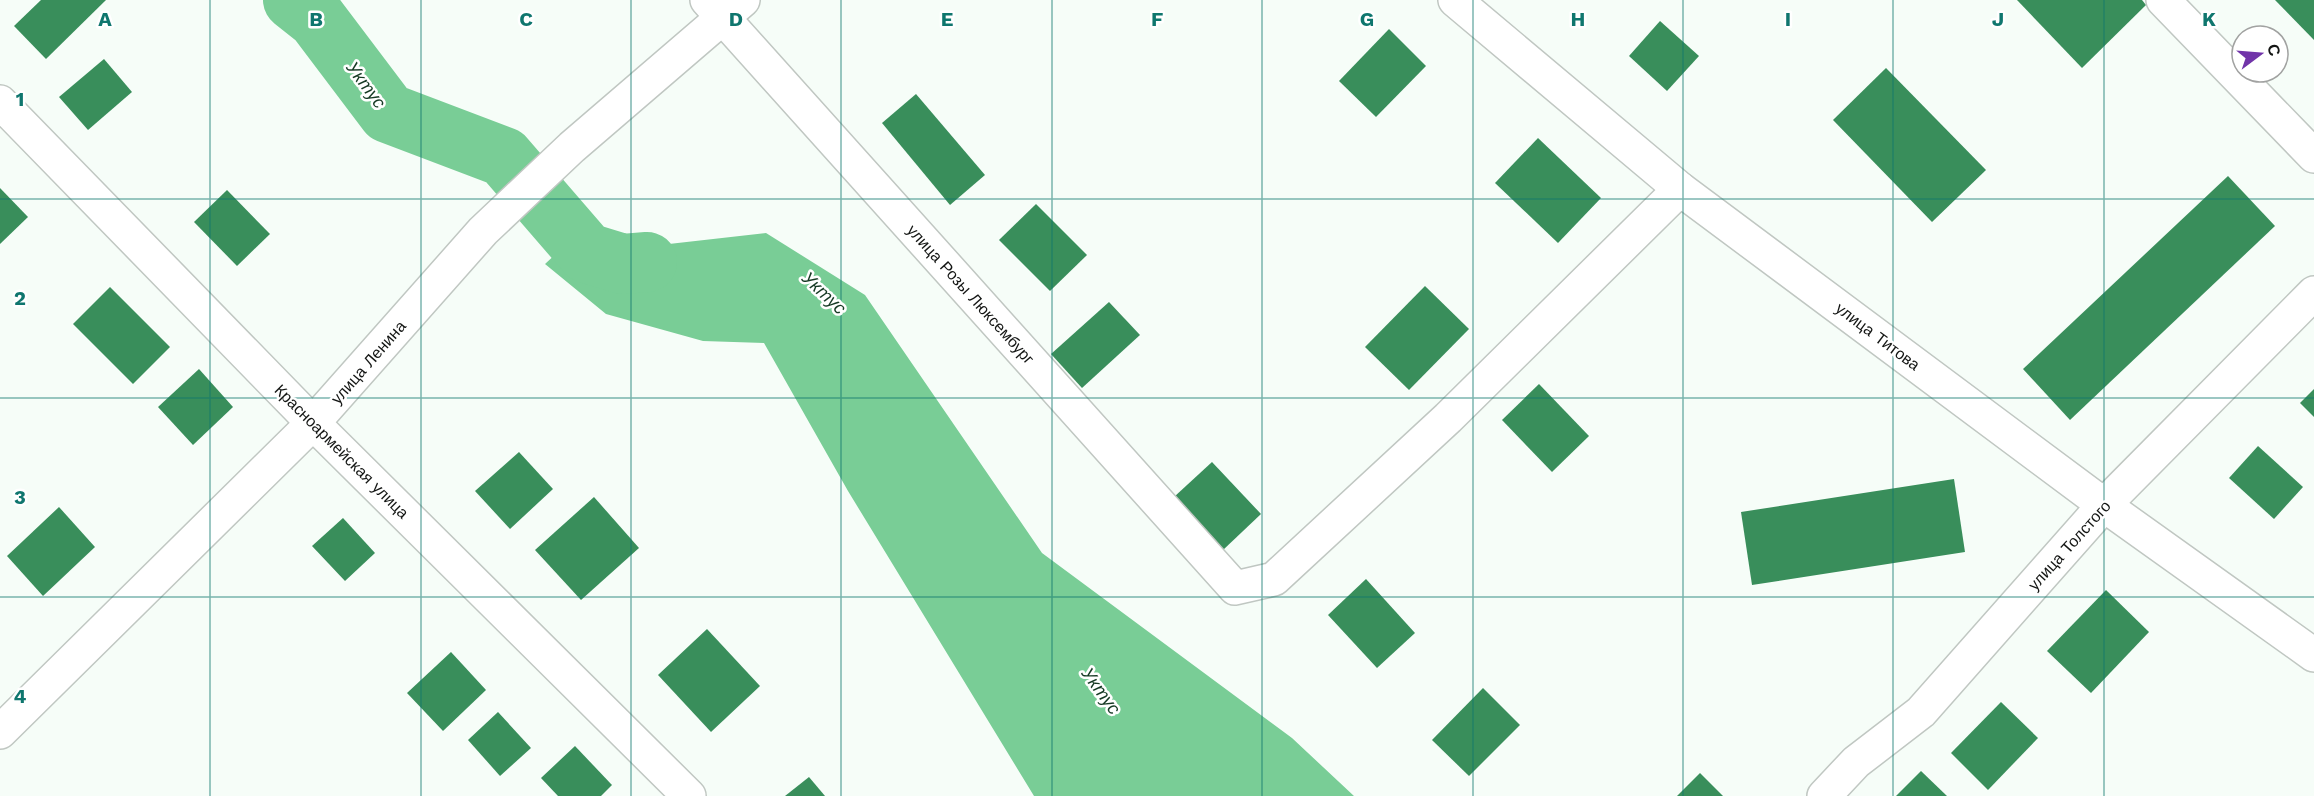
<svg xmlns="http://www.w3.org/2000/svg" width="2314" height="796" font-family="'Work Sans',sans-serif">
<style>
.water{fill:#79cd96}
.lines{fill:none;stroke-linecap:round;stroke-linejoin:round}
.river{stroke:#79cd96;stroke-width:60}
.building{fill:#398e5b}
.minor-casing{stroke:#c0c7c2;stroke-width:36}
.minor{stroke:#fff;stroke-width:33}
.grid{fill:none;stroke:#0f766e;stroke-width:1.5;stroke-opacity:0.55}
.labels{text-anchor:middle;stroke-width:5;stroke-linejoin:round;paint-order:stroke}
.street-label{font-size:16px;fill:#141614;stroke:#fff}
.water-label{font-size:18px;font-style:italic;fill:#163a24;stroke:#fff}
.grid-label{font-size:20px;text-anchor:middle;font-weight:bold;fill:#0f766e;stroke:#fff;stroke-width:5;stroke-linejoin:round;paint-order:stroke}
</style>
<rect width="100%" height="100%" fill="#f6fdf8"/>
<polygon class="water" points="588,224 660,245 766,233 865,295 1042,553 1292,738 1354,796 1034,796 848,491 764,343 703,341 606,314 545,264"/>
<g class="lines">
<polyline class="river" points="293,0 317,19 388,113 504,157 587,253 623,264 647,262"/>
</g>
<g class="building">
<polygon points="41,0 106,0 46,59 14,26"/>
<polygon points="2017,0 2142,0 2146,5 2082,68"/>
<polygon points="2275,0 2314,0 2314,40"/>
<polygon points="1660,21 1699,56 1667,91 1629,56"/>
<polygon points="1389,29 1426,66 1376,117 1339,81"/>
<polygon points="104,59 132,92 88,130 59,97"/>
<polygon points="1886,68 1986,170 1932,222 1833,120"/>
<polygon points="916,94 985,175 950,205 882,123"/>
<polygon points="1538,138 1601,198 1558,243 1495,183"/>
<polygon points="2228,176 2275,226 2070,420 2023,369"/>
<polygon points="0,188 28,217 0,244"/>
<polygon points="227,190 270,234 237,266 194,222"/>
<polygon points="1036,204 1087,255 1050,291 999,240"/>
<polygon points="1425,286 1469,329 1409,390 1365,347"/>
<polygon points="110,287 170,347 133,384 73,324"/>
<polygon points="1109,302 1140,335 1082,388 1051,354"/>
<polygon points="199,369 233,407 193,445 158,407"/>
<polygon points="1539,384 1589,436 1552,472 1502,420"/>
<polygon points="2314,389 2314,417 2300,403"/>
<polygon points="2258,446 2303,487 2274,519 2229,478"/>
<polygon points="519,452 553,489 510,529 475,491"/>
<polygon points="1212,462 1261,514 1223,550 1174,497"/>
<polygon points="1954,479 1965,552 1752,585 1741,512"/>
<polygon points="594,497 639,548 581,600 535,550"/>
<polygon points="59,507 95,547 43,596 7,556"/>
<polygon points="343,518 375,553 345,581 312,546"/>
<polygon points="1366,579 1415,633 1377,668 1328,615"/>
<polygon points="2106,590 2149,632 2091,693 2047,651"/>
<polygon points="707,629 760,686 711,732 658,675"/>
<polygon points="451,652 486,690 443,731 407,693"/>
<polygon points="1483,688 1520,725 1469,776 1432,740"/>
<polygon points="2001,702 2038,738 1988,790 1951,753"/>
<polygon points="498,712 531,748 500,776 468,740"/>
<polygon points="575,746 612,785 601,796 558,796 541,778"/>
<polygon points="1921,771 1947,796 1896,796"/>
<polygon points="1700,773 1723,796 1677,796"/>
<polygon points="809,777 825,796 785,796"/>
</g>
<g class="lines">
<g class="minor-casing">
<g id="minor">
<polyline points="707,0 1235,588 1274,579 1448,418 1680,189"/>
<polyline points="1455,0 1680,189 2104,505 2314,655"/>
<polyline points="2163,0 2314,156"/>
<polyline points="0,102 313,423 689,796"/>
<polyline points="0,732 313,423 483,231 572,147 743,0"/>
<polyline points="1824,796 1856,762 1921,712 2104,505 2314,293"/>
</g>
</g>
<use href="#minor" class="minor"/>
</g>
<path class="grid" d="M 210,0 L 210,796M 421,0 L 421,796M 631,0 L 631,796M 841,0 L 841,796M 1052,0 L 1052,796M 1262,0 L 1262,796M 1473,0 L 1473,796M 1683,0 L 1683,796M 1893,0 L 1893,796M 2104,0 L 2104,796M 0,199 L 2314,199M 0,398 L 2314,398M 0,597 L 2314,597"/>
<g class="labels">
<g class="street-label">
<text transform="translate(971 294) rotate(48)" y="6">улица Розы Люксембург</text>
<text transform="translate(1878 336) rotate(37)" y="6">улица Титова</text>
<text transform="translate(368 362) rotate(-49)" y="6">улица Ленина</text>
<text transform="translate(342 451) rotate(45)" y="6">Красноармейская улица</text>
<text transform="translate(2069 545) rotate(-48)" y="6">улица Толстого</text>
</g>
<g class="water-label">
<text transform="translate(366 85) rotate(53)" y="6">Уктус</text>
<text transform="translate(824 293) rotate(43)" y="6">Уктус</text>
<text transform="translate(1101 691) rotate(54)" y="6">Уктус</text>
</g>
</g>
<g class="grid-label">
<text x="105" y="26">A</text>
<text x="316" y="26">B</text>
<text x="526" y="26">C</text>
<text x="736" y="26">D</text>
<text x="947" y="26">E</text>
<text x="1157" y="26">F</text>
<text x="1367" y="26">G</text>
<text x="1578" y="26">H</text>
<text x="1788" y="26">I</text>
<text x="1998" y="26">J</text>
<text x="2209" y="26">K</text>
<text x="20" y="106">1</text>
<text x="20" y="305">2</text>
<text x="20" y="504">3</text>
<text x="20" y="703">4</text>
</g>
<g transform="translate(2260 54) rotate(74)"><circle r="28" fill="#ffffff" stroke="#a1a2a1" stroke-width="1.5"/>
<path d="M0-4.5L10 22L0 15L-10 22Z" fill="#7134a9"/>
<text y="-9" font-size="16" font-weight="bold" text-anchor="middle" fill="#141614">С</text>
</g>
</svg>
